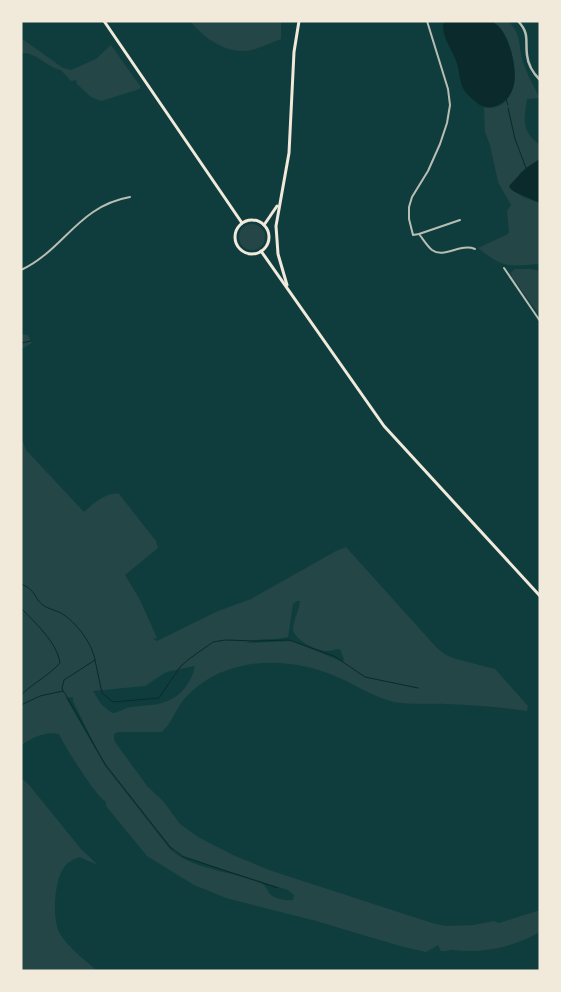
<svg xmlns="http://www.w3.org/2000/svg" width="561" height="992" font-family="'Space Grotesk',sans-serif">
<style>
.green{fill:#244646;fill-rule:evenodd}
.water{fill:#0a2a2b}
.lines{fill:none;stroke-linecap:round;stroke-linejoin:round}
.stream{stroke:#0a2a2b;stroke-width:1}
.minor{stroke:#b8beb3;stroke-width:2}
.tertiary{stroke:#b8beb3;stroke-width:2.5}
.primary{stroke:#f1e9da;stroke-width:3}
</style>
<rect width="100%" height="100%" fill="#0f3d3e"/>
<g class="green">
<path d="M 190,21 L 281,21 L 281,39 C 271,43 262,47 252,50 C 227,55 205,39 190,21 Z"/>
<path d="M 489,21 L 508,21 C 522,35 518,45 523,62 C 527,74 534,87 540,98 L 527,99 C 524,121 521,131 540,145 L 540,159 L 521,172 L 509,188 L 523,197 L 540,203 L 540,264 C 507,266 505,269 478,248 L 508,234 L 509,232 L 507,211 L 511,205 L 498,182 L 490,145 L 485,132 L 484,107 C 528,117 518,26 489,21 Z"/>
<path d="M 21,38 L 63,68 L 71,70 L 96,59 L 111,45 L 140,86 L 140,89 L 101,101 L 91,97 L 77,84 L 76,80 L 71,81 L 61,70 C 47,67 36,52 21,53 Z"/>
<circle cx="252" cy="237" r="13"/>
<polygon points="515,269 531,269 540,271 540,316 512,277 511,272"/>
<polygon points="21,334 28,335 32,343 21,349"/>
<path d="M 21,436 L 26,450 L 84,512 C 92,505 107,491 119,494 L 156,541 L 158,548 L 125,575 L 140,600 L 157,638 L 153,639 L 157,641 L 218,611 L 251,599 L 336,551 L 346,547 L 436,647 L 446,655 L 456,659 L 495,669 L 528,706 L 527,711 C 500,707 474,705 447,704 C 430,703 411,705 394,702 C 373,697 355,684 335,676 C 288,656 226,656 188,695 C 177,705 173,722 162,732 L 118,732 L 114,734 L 114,740 L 120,749 L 148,787 L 163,801 L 180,824 L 198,837 L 233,855 L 269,870 L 432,923 L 446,926 L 474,925 L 494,921 L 499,923 L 540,910 L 540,932 C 514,947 482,954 452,950 C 448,950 445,952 441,951 L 438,945 L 426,952 L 400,946 L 316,921 L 226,898 L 194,885 L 147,856 L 106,806 L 106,802 C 95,795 65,747 59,734 C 46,731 33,737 21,745 ZM 297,601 L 300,601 C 299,610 294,619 293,629 C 293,639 318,652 328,651 C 332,651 336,649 340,649 L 344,659 L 343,662 L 292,641 L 246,643 C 261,637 272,641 288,637 L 293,604 ZM 195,666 C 190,689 174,703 151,705 C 144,706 137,706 131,707 C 124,708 119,713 112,713 L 101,704 L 93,691 L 145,686 L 166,672 ZM 73,697 L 73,701 L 99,754 L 107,767 L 174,851 L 180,855 L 215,867 L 288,890 L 294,895 L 293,900 C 288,901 276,899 271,895 C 267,891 266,885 261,883 C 232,871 193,870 170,849 L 105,766 L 66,698 Z"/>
<path d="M 21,778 L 29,785 L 81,849 L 98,865 L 79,857 C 72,860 66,863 63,869 C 54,882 52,920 60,934 C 69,948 85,960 97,971 L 21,971 Z"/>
</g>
<g class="water">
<path d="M 446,21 L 489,21 C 499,23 503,32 507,40 C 515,60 523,94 498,105 C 490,109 484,108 477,103 C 471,98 465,93 462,86 C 460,80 459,73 458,67 C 455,52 442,40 443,24 Z"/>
<polygon points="540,159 540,203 513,191 509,186 526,168"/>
</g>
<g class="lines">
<g class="stream">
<polyline points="506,99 508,105"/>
<polyline points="508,108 515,139 526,168"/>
<polyline points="21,343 31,341"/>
<path d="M 21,584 C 37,590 33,598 43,605 C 48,609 55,610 61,613 C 76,622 92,643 95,660 L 64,680 L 62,688 L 63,691 L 40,696 L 21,705"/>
<path d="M 21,608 C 35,623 57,642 60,663 C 47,677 33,683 21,695"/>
<polyline points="95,660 102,693 113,702 159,698 180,667 189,659 213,642 225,640 256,641 289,640 334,656 365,677 418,688"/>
<polyline points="63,691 66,695 105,764 170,847 184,857 278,888"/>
</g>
<g class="minor">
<polyline points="427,21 448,89 450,105 447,123 440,144 428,171 412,197 409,207 409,219 413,235 419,234 460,220"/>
<path d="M 419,234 C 423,239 427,246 432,250 C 444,259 460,243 475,249"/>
<polyline points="504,268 540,321"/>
<path d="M 21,270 C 64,250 78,206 130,197"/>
</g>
<path class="tertiary" d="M 518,21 C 530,34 525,40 527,55 C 528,65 533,73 540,80"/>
<g class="primary">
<polyline points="104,21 242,223"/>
<circle cx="252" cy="237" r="17"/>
<polyline points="264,225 277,206"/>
<polyline points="261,251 384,426 540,596"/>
<polyline points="287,285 278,254 276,226 289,153 294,52 299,21"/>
</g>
</g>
<rect width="561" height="992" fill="none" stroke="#f1e9da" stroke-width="45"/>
</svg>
